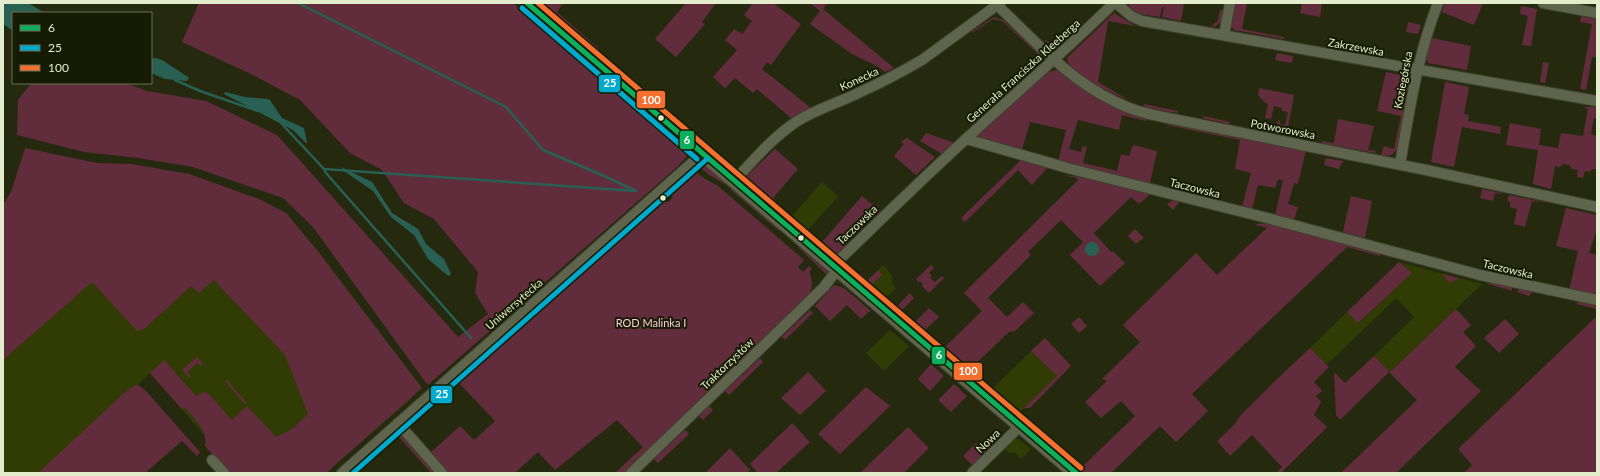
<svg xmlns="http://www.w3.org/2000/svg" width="1600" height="476" font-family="Lato,sans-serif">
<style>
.built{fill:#313b04}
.green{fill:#612d3c}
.water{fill:#286053}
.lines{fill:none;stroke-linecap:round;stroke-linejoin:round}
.stream{stroke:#286053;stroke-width:2.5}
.minor-casing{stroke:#3e422e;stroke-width:12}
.secondary-casing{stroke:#3e422e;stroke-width:17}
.minor{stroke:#5f644d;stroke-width:10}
.secondary{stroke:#5f644d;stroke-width:15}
.bus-1-casing{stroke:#161c03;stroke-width:8}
.bus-2-casing{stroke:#161c03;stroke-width:8}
.bus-3-casing{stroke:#161c03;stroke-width:8}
.bus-1{stroke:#0daf5c;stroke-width:5}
.bus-2{stroke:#00a9ce;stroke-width:5}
.bus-3{stroke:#f46f30;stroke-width:5}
.bus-dot{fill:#e3eccb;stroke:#161c03;stroke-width:1.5}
.labels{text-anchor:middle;stroke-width:4;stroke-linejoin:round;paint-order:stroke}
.street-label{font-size:11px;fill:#e3eccb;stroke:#161c03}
.park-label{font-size:11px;fill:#fccdda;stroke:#161c03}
.line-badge{stroke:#161c03;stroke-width:1.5}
.badge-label{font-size:11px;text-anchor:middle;font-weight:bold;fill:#fff}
</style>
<rect width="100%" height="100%" fill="#252a0f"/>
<g class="built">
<polygon points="822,182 838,196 808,230 792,216"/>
<polygon points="259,227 412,398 326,473 206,437 150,373 44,473 3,473 3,348 91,270 192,286"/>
<polygon points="1399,262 1482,284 1390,372 1374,356 1414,317 1396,298 1336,356 1326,364 1310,348 1347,312 1359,323 1411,273"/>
<polygon points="883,265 892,275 893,285 896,288 887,297 868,280"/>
<polygon points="890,330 909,346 884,371 866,353"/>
<polygon points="1031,351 1057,376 1020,412 992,389"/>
<polygon points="1014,436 1031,449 1021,459 1014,452 1011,454 1007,450 1005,451 1002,448"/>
</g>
<g class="green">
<polygon points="199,3 513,3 687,152 688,155 677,167 429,384 426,383 313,227 283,198 193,167 138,158 84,152 17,135 18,100 31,83 125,83 147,91 206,101 277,135 458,337 488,314 475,293 478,272 434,219 404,203 382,170 350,153 300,100 255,76 182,42"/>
<polygon points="540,3 563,3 557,12 599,49 597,53 547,14 546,8"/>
<polygon points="686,3 716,3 702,22 705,24 676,57 655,39"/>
<polygon points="753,3 773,3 801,24 771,65 767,62 762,69 811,108 791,118 757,89 753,93 735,78 725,88 713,77 737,50 725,40 734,29 742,34 752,21 744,15"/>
<polygon points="810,3 827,3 823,9 894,68 885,72 877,66 852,54 810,24 820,11"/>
<path d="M 1128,3 L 1184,3 L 1181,21 L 1162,17 L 1164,7 L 1162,7 L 1160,17 C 1149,15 1132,15 1128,3 Z"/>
<polygon points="1234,3 1247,3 1242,29 1284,37 1284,39 1234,30 1230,25"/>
<polygon points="1296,3 1322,3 1320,17 1300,13 1302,4"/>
<polygon points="1445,3 1483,3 1474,25 1442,12"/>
<polygon points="1521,6 1537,9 1531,46 1522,45 1528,16 1520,14"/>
<polygon points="1220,10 1225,11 1223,24 1219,23 1215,27 1211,26 1218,21"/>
<path d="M 1114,13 L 1135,26 L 1108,21 L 1098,82 L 1130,101 C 1113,94 1077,77 1067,61 L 1068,57 Z"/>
<polygon points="1581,16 1597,19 1597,57 1592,57 1586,90 1580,89 1592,24 1580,22"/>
<polygon points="994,17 1003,20 1042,56 1043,58 1041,63 1043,65 1035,72 1030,68 1038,61 1037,53 1002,21 993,19 972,33 971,32"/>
<polygon points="1079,20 1083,23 1057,48 1053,48 1045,41 1046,40 1048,42 1056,42"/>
<polygon points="1408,22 1421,25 1418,34 1406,32"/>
<polygon points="1432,38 1471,46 1467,70 1428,63 1426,59"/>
<polygon points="1277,53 1293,56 1292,63 1275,60"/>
<polygon points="1543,62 1549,63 1545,83 1540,82"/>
<polygon points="1059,69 1147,117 1146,121 1122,115 1119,130 1078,120 1069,149 1081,152 1083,146 1087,147 1083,163 1117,171 1121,154 1129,156 1133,145 1157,151 1150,183 1147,184 1058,162 1066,130 1030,122 1021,153 983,139 975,134 1047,70 1049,72"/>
<path d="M 1386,72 L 1406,76 L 1409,78 L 1409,81 L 1411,81 L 1398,150 L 1396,150 C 1392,157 1388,156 1381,155 L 1384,146 L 1394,149 L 1401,116 L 1377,111 Z"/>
<polygon points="1445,82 1469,87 1464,114 1469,115 1468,121 1501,127 1500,134 1462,127 1454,167 1431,162"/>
<polygon points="1259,88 1294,95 1287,133 1276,131 1278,120 1280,121 1280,124 1285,125 1288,112 1282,111 1282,108 1274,106 1271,119 1265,118 1268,104 1264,102 1258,95"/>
<polygon points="1144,104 1178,111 1177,113 1148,108 1144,106"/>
<polygon points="1583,107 1597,107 1597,118 1594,118 1591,134 1597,136 1597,169 1593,169 1589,172 1585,171 1583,178 1577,177 1578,170 1572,169 1569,165 1563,164 1560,167 1555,166 1551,189 1533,184 1538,150 1506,145 1510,123 1541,129 1539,145 1558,148 1561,133 1583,136 1588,109"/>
<polygon points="1204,116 1230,122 1229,124 1203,118"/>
<polygon points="1338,119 1374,126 1368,150 1376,151 1375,153 1322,143 1322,141 1334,143"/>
<polygon points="1168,122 1306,150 1298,184 1294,183 1288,204 1298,207 1294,220 1275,216 1283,180 1278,179 1275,188 1258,185 1252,209 1242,207 1251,173 1235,169 1240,140 1167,125"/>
<polygon points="1302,128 1312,131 1311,138 1300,136"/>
<polygon points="926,133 952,142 955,143 942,154 920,141"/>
<polygon points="907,138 935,157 916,175 894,156 904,144 901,142"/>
<path d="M 25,148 L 97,163 L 132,164 L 189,174 L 259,199 L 286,213 L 317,250 L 422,388 L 326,473 L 230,473 L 205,446 C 208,430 194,419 184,407 L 182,409 L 150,373 L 164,360 L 196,396 L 204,392 L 209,394 L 232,420 L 247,406 L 276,437 L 292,429 L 308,414 L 285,355 L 214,280 L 199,293 L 191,286 L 144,329 L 137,331 L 92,282 L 3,360 L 3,205 L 11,192 Z"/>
<polygon points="775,149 798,169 773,198 776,201 772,205 750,184 746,177"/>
<polygon points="1326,158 1344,161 1341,164 1339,169 1324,165"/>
<polygon points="1021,160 1048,167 1032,185 1018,170 965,222 961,218"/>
<polygon points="700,162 703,162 727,183 724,184 708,174 697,165"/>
<path d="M 690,170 L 696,172 L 705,179 L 718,186 L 804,260 L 798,267 L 803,272 L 809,266 L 812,269 L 809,272 C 813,281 813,288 808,297 L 624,473 L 615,473 L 643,447 L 617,420 L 555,470 L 538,452 L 515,473 L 448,473 L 430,453 L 460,426 L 474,440 L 495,421 L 459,383 L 447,394 L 443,390 L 658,199 L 660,199 L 664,202 L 669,202 L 673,197 L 671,195 L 670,189 L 684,176 L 688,177 L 691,174 Z"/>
<path d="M 1062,175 C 1094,178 1119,186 1150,194 L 1139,204 L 1131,197 L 1094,233 L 1111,252 L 1113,251 L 1125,263 L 1100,286 L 1070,255 L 1083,242 L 1061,220 L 1028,252 L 1031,255 L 988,298 L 1007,317 L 1023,302 L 1034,313 L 1015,331 L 1009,332 L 970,369 L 983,380 L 980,382 L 936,344 L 938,341 L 945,347 L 982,311 L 964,293 L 1078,180 L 1077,178 Z"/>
<polygon points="732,186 781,227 778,230 731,190"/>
<polygon points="1482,189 1501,193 1500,194 1495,193 1493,201 1480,198"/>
<polygon points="1509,195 1548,203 1532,201 1525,227 1514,224 1517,209 1510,207 1510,202 1507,201"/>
<path d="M 862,196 L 881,212 C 871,219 861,226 853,236 C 847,243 843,250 836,255 L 831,255 L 817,242 L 823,241 Z"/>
<polygon points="1351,196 1372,201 1365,238 1343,232"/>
<polygon points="1174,200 1180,201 1173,210 1167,204"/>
<polygon points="1566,208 1597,215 1597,229 1589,253 1597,255 1597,297 1569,291 1578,251 1556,246"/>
<polygon points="1271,223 1381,253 1380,256 1347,247 1192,394 1208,411 1176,442 1160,426 1111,473 1086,473 1073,461 1074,459 1083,466 1135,416 1121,401 1101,418 1085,402 1107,381 1102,379 1140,342 1123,325 1196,253 1217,275 1267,228 1254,224"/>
<polygon points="1135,229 1144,238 1136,244 1128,236"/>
<path d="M 800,244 C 809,252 828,262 827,275 L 798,247 Z"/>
<polygon points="1399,262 1412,273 1358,323 1347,312"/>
<polygon points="931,265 934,268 929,273 932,276 930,278 935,282 942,276 944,278 929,293 922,286 923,285 920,281 918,282 916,279"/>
<polygon points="878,270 882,275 869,287 857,277 860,273 868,280"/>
<polygon points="1442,274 1459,278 1450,283"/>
<polygon points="1491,281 1512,286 1512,291 1488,284"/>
<polygon points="834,285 844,288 871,311 869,312 861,319 847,305 830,321 815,306"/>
<polygon points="1521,287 1550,294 1549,296 1533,291 1529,296 1517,292"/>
<polygon points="910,293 914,298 902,310 897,306"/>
<polygon points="1579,301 1597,305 1597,309 1576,304"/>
<polygon points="929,308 939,317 925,330 935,339 932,341 913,324"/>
<polygon points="1456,309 1471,325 1463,332 1476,346 1455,367 1481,391 1396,473 1341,473 1417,400 1389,372 1340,420 1336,415 1334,372 1345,383 1374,356 1390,372"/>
<polygon points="810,310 813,313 785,340 782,337"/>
<polygon points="1597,316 1597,473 1464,473 1472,465 1458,449"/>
<polygon points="1079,317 1087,326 1079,333 1071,324"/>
<polygon points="1505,319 1519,334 1499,353 1484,338"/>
<polygon points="1045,338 1071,366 1030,408 1024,408 1057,376 1031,351"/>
<polygon points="1310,348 1329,367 1314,382 1322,391 1316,396 1321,402 1314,415 1327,427 1281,473 1276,473 1282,467 1252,435 1230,456 1217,441 1234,425 1241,415 1272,384"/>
<polygon points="197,357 203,364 201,366 197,363 187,372 191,377 189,377 182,370"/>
<polygon points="760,358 763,362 729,395 725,391"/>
<polygon points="931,364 944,376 930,391 918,379"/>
<polygon points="808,372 826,391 800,415 781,398"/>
<polygon points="226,379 247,403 245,404 225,381"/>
<polygon points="954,384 967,396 951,412 938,400"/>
<polygon points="135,385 138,385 145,390 200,452 197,456 182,441 145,473 38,473 122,395"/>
<polygon points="866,387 890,406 840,454 818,434"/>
<polygon points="433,399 437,403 423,415 421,412"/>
<polygon points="709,406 713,410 703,420 699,416"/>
<polygon points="792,423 810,442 776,473 758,473 750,464"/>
<polygon points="908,427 929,448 904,473 860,473"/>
<polygon points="685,430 689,434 658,463 654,459"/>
<polygon points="399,432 402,434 437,473 431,473 399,437 387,447 385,442"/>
<polygon points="1048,436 1069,454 1067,456 1046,439"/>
<polygon points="976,443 987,454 974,467 963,456"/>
<polygon points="730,448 750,470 747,473 705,473"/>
<polygon points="378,449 384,450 364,467 360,463"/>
</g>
<g class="water">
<polygon points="3,3 28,3 45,13 13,13 13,31 3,24"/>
<polygon points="156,58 162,60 188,77 189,78 187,81 165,79 151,73 151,59"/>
<polygon points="225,92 245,97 267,99 270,100 282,118 304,128 307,143 306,143 293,130 224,94"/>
<polygon points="341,167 372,182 392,213 418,229 426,244 444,259 451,274 449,276 447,275 428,259 414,235 391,217 373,191 344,171"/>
<circle cx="1092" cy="249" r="7"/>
</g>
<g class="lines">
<g class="stream">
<polyline points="298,3 506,107 543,150 602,175 636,191 324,169"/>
<polyline points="175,80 200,91 258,111"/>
<polyline points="281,123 324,169 326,173 471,338"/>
</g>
<g class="minor-casing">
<g id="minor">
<polyline points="1116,3 1131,16 1142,21 1597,101"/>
<polyline points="1543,3 1597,13"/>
<path d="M 997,5 C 1034,40 1070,81 1116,102 C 1131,110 1147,114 1163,117 L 1426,170 L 1597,207"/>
<polyline points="1224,35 1230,3"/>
<polyline points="966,139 1071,169 1271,219 1480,275 1597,300"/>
<path d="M 1400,164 C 1410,108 1417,57 1438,3"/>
<path d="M 734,181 C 753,161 773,137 796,122 C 814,110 835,104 854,95 C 878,84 900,73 922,60 L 1000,3"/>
<path d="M 833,266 C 877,223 921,180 967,138 C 1016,93 1066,50 1114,3"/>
<polyline points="398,423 442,473"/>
<polyline points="212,460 224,473"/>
<polyline points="342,473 702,154"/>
<polyline points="631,473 755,354 824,287 837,270"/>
<polyline points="972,473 1020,426"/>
</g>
</g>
<g class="secondary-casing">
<polyline id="secondary" points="527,3 1076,473"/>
</g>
<use href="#minor" class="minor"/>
<use href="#secondary" class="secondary"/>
<g class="bus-1-casing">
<polyline id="bus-1" points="527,3 1076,473"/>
</g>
<g class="bus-2-casing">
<g id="bus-2">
<polyline points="522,8 697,159"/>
<polyline points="353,473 707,159"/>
</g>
</g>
<g class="bus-3-casing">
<polyline id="bus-3" points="538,3 1081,468"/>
</g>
<use href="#bus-1" class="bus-1"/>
<use href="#bus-2" class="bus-2"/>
<use href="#bus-3" class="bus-3"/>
</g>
<g class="bus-dot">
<circle cx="661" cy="118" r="3.5"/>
<circle cx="663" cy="198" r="3.5"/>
<circle cx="801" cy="238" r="3.5"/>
</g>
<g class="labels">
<g class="street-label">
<text transform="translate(1356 47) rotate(10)" y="4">Zakrzewska</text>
<text transform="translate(1023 71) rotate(-42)" y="4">Generała Franciszka Kleeberga</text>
<text transform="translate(859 79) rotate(-25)" y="4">Konecka</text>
<text transform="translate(1403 80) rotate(-79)" y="4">Koziegórska</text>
<text transform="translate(1283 129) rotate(11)" y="4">Potworowska</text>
<text transform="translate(1195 188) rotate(14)" y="4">Taczowska</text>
<text transform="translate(857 225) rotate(-44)" y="4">Taczowska</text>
<text transform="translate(1508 269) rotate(13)" y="4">Taczowska</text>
<text transform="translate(514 304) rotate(-41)" y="4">Uniwersytecka</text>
<text transform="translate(727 364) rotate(-44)" y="4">Traktorzystów</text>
<text transform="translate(988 441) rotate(-44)" y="4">Nowa</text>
</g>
<g class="park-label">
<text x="651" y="327">ROD Malinka I</text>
</g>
</g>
<g class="line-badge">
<rect x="598" y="74" width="23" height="19" rx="4" fill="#00a9ce"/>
<rect x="636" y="90" width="30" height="19" rx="4" fill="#f46f30"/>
<rect x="679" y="130" width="16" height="20" rx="4" fill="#0daf5c"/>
<rect x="931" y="346" width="15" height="19" rx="4" fill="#0daf5c"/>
<rect x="953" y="362" width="30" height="19" rx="4" fill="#f46f30"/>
<rect x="430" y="385" width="23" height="19" rx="4" fill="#00a9ce"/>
</g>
<g class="badge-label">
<text x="610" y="87">25</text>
<text x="651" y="104">100</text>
<text x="687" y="144">6</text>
<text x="939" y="359">6</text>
<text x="968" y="375">100</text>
<text x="442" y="398">25</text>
</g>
<rect width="1600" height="476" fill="none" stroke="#e3eccb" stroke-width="8"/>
<rect x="12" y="12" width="140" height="72" fill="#161c03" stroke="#686f53"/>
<rect x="20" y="25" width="20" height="6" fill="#0daf5c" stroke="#686f53"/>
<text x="48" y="32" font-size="12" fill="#e3eccb">6</text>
<rect x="20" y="45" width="20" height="6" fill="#00a9ce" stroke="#686f53"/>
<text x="48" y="52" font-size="12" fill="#e3eccb">25</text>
<rect x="20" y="65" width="20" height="6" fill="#f46f30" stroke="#686f53"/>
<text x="48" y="72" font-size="12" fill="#e3eccb">100</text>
</svg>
